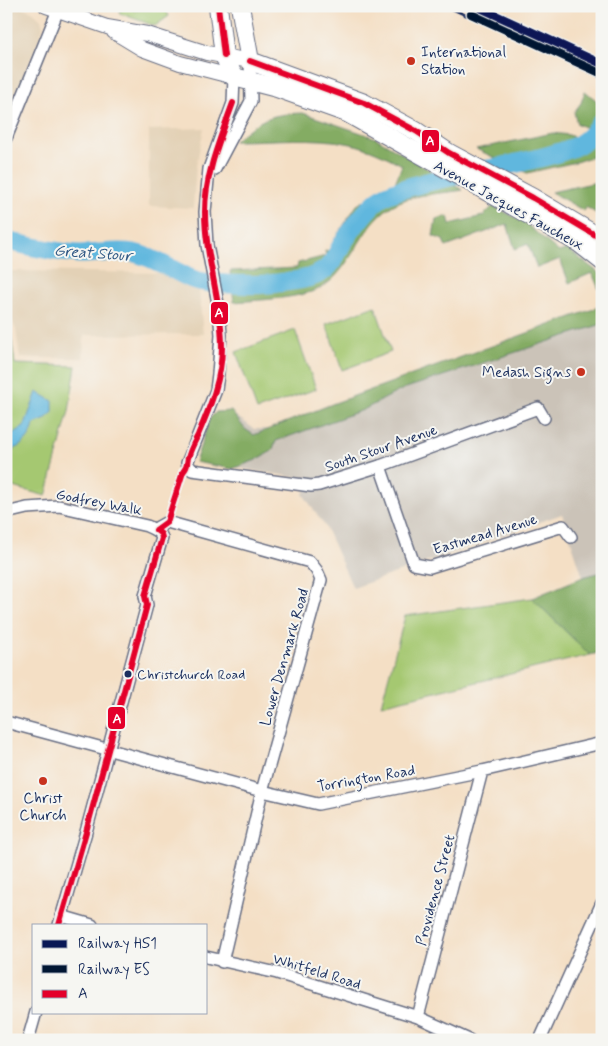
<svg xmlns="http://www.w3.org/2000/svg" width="608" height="1046" font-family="Mynerve,sans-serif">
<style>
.built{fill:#e3d1b6}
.industrial{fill:#cbc3b8}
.green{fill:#a5c871;stroke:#607c68}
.forest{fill:#84ac63;stroke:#506e60}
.water{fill:#61b7de;stroke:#3e739e}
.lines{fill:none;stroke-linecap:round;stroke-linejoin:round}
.river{stroke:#61b7de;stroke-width:19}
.minor-casing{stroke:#676d82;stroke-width:14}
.tertiary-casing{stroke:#676d82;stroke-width:16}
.primary-casing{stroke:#676d82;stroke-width:20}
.minor{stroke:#fff;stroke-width:11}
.tertiary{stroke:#fff;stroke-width:14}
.primary{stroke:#fff;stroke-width:18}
.rail{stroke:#1b2f5e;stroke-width:3}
.bus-1-casing{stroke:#f6f6f2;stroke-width:10}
.bus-1{stroke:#e4002b;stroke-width:6}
.rail-1-casing{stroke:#f6f6f2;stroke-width:11}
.rail-2-casing{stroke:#f6f6f2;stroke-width:11}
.rail-1{stroke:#091855;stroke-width:8}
.rail-2{stroke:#011633;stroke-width:8}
.poi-dot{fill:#c8321e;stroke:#f6f6f2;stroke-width:2}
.bus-dot{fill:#1b2f5e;stroke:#f6f6f2;stroke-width:2}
.labels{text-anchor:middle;stroke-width:4;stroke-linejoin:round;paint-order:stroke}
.bus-label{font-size:14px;fill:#1b2f5e;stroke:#f6f6f2;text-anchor:start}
.poi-label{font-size:15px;fill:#1b2f5e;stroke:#f6f6f2;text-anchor:start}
.street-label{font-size:15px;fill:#1b2f5e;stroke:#f6f6f2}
.water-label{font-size:16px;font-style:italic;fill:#305884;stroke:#f6f6f2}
.line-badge{stroke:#f6f6f2;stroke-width:2}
.badge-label{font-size:14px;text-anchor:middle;font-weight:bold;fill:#fff}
</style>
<rect width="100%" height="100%" fill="#f6f6f2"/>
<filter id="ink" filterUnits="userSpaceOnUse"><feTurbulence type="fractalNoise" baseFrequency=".02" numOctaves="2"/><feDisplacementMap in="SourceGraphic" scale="10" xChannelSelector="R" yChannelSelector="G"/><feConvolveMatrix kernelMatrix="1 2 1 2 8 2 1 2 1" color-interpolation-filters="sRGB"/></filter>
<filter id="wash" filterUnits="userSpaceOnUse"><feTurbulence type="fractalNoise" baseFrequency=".0096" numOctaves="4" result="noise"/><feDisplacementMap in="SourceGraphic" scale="20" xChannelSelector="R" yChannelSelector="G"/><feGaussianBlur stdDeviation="1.12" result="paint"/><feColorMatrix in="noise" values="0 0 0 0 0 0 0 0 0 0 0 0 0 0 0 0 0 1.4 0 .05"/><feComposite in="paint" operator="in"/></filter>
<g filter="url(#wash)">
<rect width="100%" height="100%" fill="#f4dfc5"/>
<g class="built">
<polygon points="6,6 18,6 32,11 41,19 43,27 6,124"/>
<polygon points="204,128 196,166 193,208 149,206 149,130"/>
<polygon points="9,271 165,273 199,291 203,334 84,335 83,358 20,358 16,330 11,319"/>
</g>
<polygon class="industrial" points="602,324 602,572 583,577 562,514 353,588 325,526 303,494 312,480 202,462 221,415 236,416 254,429 280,429"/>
<g class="green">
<polygon points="122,6 133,6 133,10 152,9 152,6 164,6 169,16 155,26 119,13"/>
<polygon points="6,301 15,364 76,366 69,411 46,496 6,485"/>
<polygon points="375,306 391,352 342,370 326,324"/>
<polygon points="295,330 316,389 257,410 236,352"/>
<polygon points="532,598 590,655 381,705 405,616"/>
</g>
<g class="forest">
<polygon points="585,91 602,105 602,134 577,124 574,112 581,103"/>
<path d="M 303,113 L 376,138 L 463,190 C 442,194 419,193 399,202 C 361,220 356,264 324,286 C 305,299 257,300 234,302 L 230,271 L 297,268 L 298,263 L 326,256 L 325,251 L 330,250 L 334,240 L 357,205 L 395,183 L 402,165 C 386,156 369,148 351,144 C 317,136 270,141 234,141 C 260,119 269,114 303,113 Z"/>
<polygon points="553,133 569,135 598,148 597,155 576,162 527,173 476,149"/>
<polygon points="602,181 602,217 586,207 584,211 551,192"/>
<polygon points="493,206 524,222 559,252 567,249 602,275 602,296 592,273 569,283 560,259 537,268 528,244 515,249 507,224 446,247 443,240 433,236 436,219 448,216 450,224 483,216"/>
<polygon points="602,306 602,324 403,389 363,410 276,441 272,451 256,460 232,469 195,462 210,418 216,412 231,411 245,429 254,435 332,404"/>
<polygon points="602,572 602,652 590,655 532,598 583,577"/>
</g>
<path class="water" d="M 37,392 L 53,401 L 53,412 L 44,420 L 34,424 C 31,439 23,445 10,451 L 6,450 L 6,436 L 9,436 L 24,427 Z"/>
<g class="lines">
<path class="river" d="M 6,241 C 31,246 56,253 81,254 C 98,254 116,250 134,253 C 154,257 173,271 192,279 C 206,285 252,285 268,284 C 285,282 312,281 326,269 C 334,262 337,253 342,244 C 353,228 372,199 391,193 C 430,179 472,173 513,164 C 534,159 558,155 578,145 C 587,140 596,130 602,121"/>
</g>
</g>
<g filter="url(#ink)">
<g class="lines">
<g class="minor-casing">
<g id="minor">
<polyline points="234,77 233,103 209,169 205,212 207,245 219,309 221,335 218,374 216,390 187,463 192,470 311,486 319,485 380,466 538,408 544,418"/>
<polyline points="6,138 58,10"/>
<polyline points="215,169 251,101 250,61"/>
<polyline points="380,466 414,564 430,567 563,526 571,537"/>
<path d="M 6,513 L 27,508 L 59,506 L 147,526 C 153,529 160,531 162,538 L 145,596 L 147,605 L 86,832 L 59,925"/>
<polyline points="156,530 158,527 167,522 310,562 317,571 321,580 262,791 222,962"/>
<polyline points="6,722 262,791 318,804 482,771 602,743"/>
<polyline points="61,916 92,925"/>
<polyline points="206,957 277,973 418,1017 469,1040"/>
<polyline points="418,1017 482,771"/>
<polyline points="28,1040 36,1012"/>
<polyline points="540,1040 602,903"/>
</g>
</g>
<g class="tertiary-casing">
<g id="tertiary">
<polyline points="46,6 107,27 147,34 207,53 250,61"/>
<polyline points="114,32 142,49 180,63 234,77"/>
</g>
</g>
<g class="primary-casing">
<g id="primary">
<polyline points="218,6 224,56 234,77 277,88 347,113 579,243 602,261"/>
<polyline points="240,6 250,61 364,103 416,131 449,153 533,198 602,239"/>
</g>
</g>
<use href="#minor" class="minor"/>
<use href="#tertiary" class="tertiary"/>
<use href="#primary" class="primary"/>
<polyline class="rail" points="446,6 602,78"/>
<g class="bus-1-casing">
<g id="bus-1">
<polyline points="218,6 224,56"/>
<polyline points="250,61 364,103 416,131 449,153 533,198 602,239"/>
<path d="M 59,925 L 86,832 L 147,605 L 145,596 L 162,538 L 161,534 L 156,530 L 167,522 L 183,472 C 190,464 185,464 189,455 C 191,448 195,441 198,435 C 210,407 222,378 222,347 C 222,302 205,258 205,212 C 205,174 220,139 233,103"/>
</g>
</g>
<use href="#bus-1" class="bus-1"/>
<g class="rail-1-casing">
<polyline id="rail-1" points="476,6 602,64"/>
</g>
<g class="rail-2-casing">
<polyline id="rail-2" points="471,14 598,72"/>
</g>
<use href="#rail-1" class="rail-1"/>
<use href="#rail-2" class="rail-2"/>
</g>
</g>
<g class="poi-dot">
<circle cx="411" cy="61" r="5"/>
<circle cx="581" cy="372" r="5"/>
<circle cx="43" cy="781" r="5"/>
</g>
<circle class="bus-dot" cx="128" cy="674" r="4.5"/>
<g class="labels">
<g class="bus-label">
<text x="137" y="679">Christchurch Road</text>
</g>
<g class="poi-label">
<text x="421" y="57">International<tspan x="421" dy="17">Station</tspan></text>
<text x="571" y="377" text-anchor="end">Medash Signs</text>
<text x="43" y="803" text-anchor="middle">Christ<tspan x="43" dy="17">Church</tspan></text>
</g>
<g class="street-label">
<text transform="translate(509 205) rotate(29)" y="5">Avenue Jacques Faucheux</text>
<text transform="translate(381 448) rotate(-19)" y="5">South Stour Avenue</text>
<text transform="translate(99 502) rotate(11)" y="5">Godfrey Walk</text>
<text transform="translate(485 534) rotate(-17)" y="5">Eastmead Avenue</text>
<text transform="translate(284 657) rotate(-74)" y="5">Lower Denmark Road</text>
<text transform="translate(366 778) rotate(-10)" y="5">Torrington Road</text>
<text transform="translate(435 890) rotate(-75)" y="5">Providence Street</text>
<text transform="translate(317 971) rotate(17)" y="5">Whitfeld Road</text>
</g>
<g class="water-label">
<text transform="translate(93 252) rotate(4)" y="6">Great Stour</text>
</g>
</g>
<g class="line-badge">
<rect x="421" y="129" width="19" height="24" rx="5" fill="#e4002b"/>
<rect x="210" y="301" width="19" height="24" rx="5" fill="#e4002b"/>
<rect x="107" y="706" width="19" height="24" rx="5" fill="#e4002b"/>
</g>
<g class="badge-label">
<text x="430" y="145">A</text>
<text x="219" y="317">A</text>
<text x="117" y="723">A</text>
</g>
<rect width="608" height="1046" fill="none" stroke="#f6f6f2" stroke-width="25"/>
<rect x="32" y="924" width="175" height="90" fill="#f6f6f2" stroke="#9ea6b7"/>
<rect x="42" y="940" width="25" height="8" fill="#091855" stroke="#9ea6b7"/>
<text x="78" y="948" font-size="15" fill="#1b2f5e">Railway HS1</text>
<rect x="42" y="965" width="25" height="8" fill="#011633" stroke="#9ea6b7"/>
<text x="78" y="974" font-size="15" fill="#1b2f5e">Railway ES</text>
<rect x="42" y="990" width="25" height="8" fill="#e4002b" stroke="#9ea6b7"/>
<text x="78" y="998" font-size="15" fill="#1b2f5e">A</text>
</svg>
